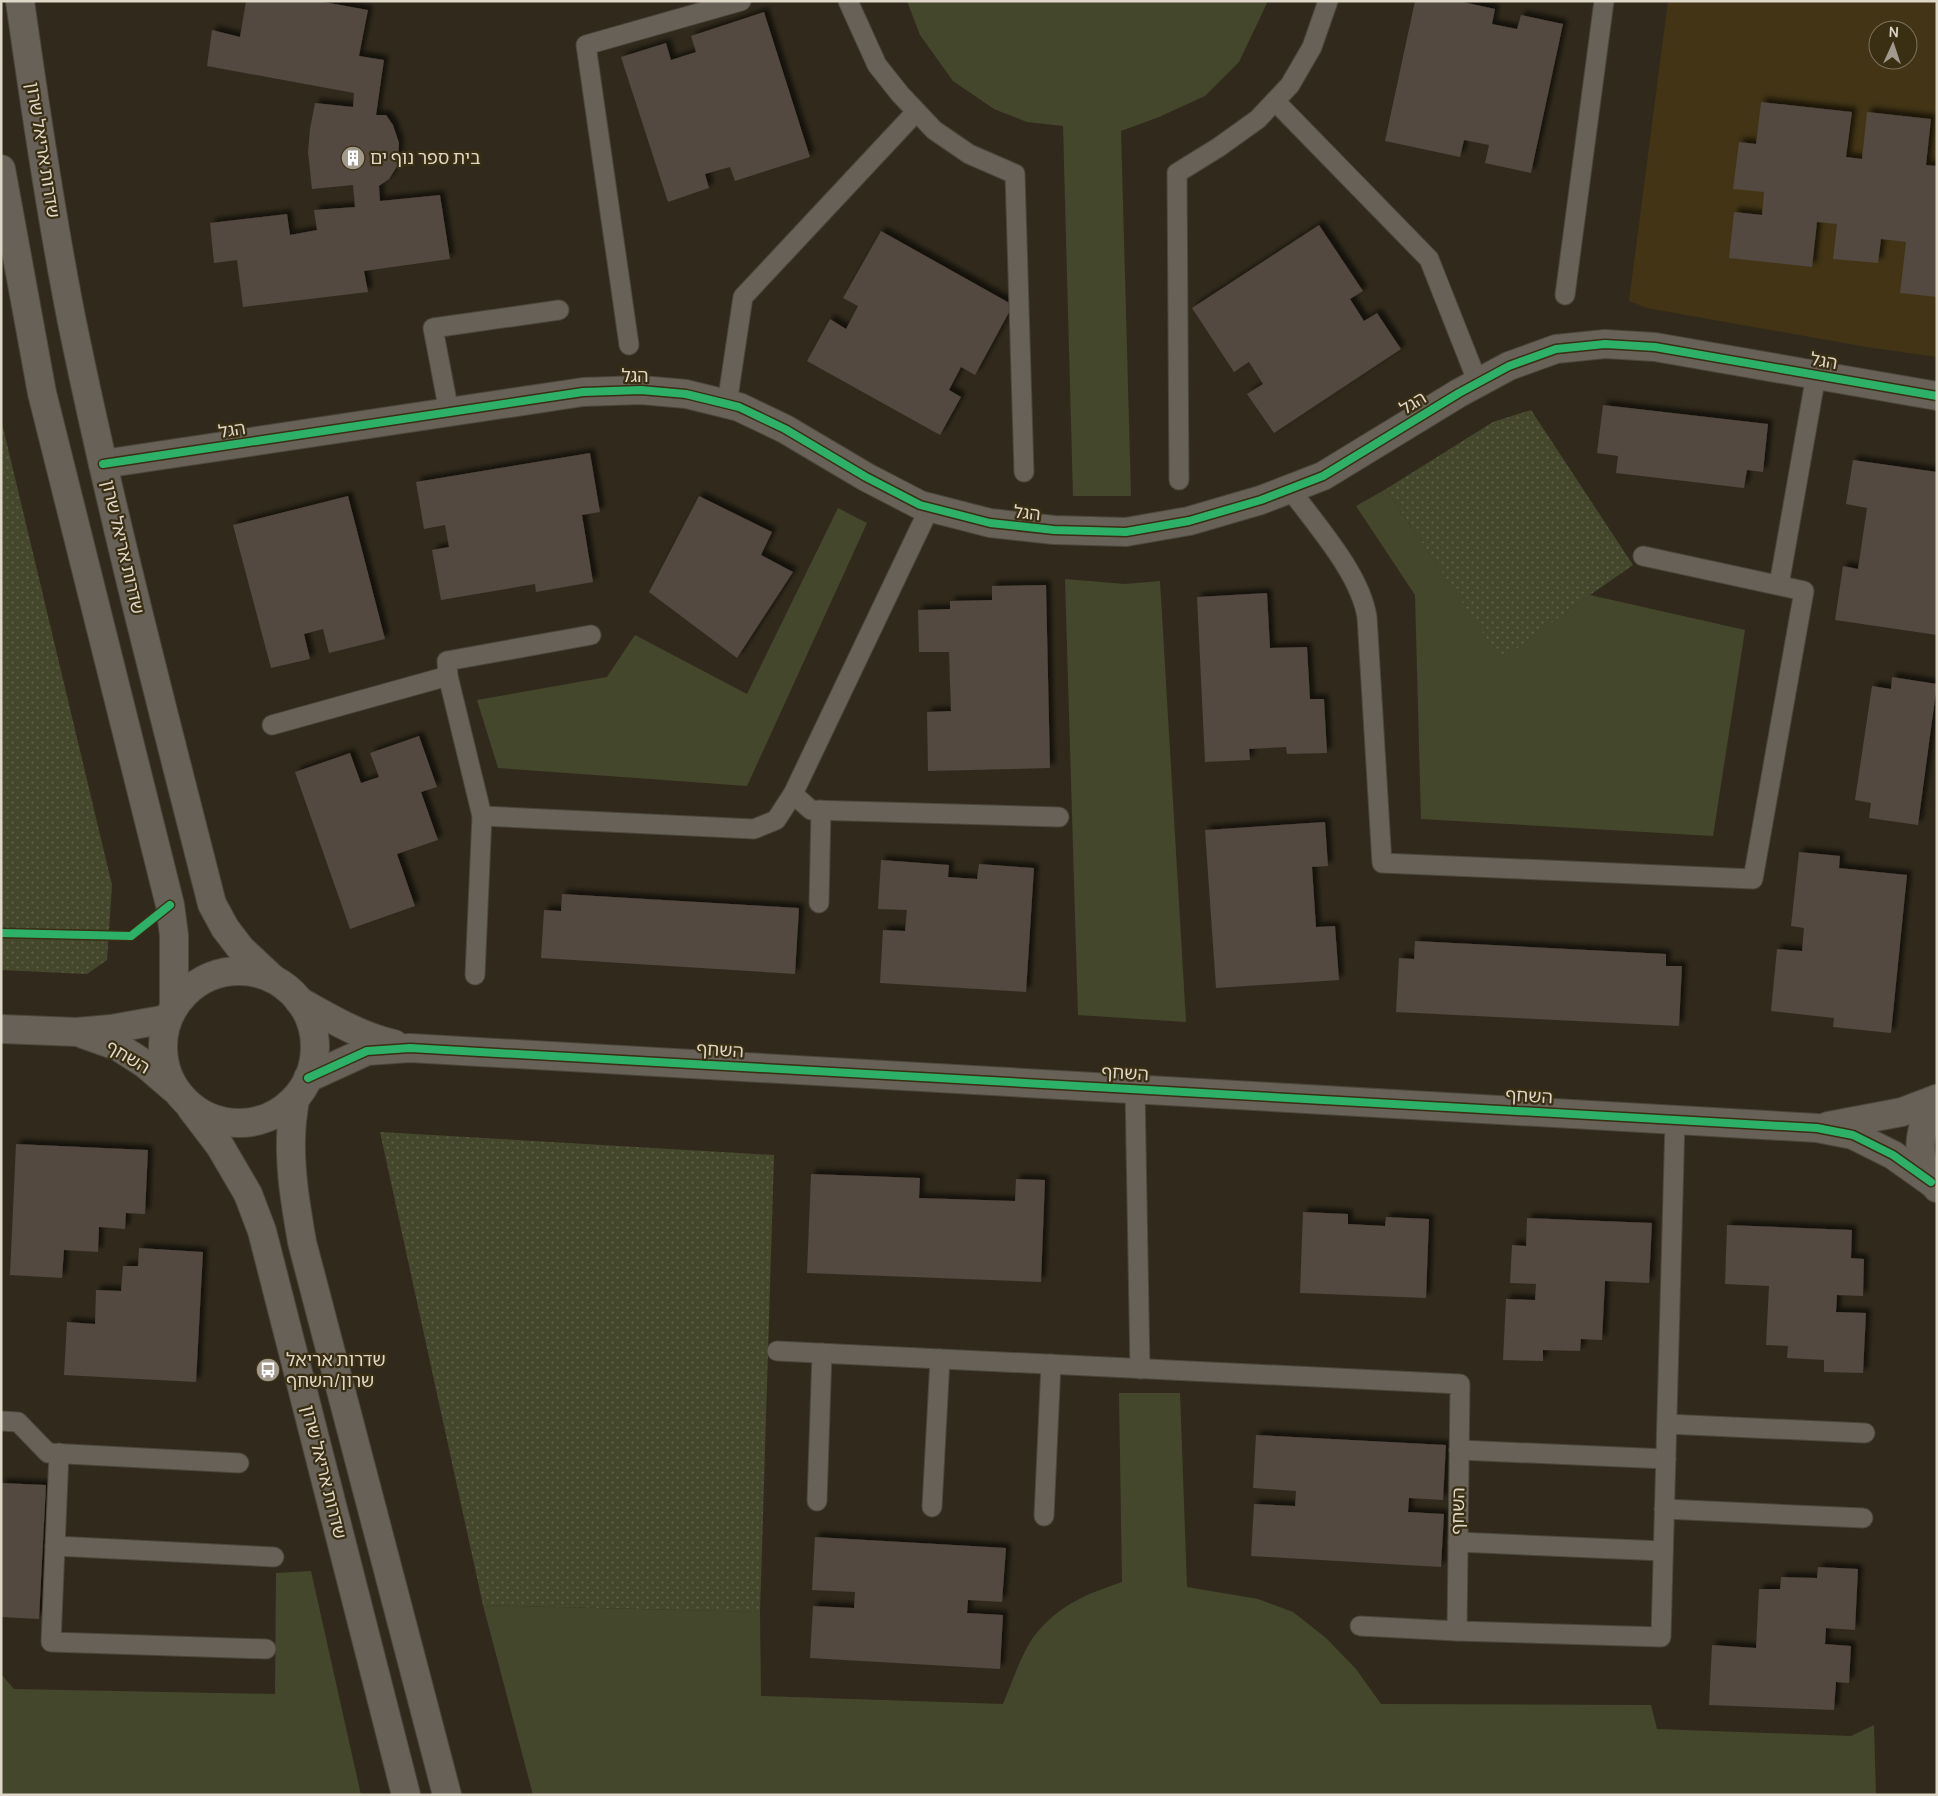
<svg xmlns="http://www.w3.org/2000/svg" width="1938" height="1796" font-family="Manrope,'Noto Sans Hebrew',sans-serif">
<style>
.built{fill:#423415;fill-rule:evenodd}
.grass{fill:url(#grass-dots)}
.green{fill:#45472c}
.building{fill:#53483f;filter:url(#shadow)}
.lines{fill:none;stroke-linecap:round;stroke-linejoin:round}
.service-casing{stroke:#4c463b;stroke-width:21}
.minor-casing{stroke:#4c463b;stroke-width:30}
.tertiary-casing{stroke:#4c463b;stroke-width:30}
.service{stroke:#676158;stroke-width:19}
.minor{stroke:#676158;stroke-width:28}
.tertiary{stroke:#676158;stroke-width:28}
.cycleway-casing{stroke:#3a2e13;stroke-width:11}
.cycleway{stroke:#2db169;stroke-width:8}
.labels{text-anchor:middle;stroke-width:4.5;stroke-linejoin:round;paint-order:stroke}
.street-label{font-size:18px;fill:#dfd7c8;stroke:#3a2e13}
.poi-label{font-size:18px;fill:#dfd7c8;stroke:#3a2e13;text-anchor:start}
</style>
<defs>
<pattern id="grass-dots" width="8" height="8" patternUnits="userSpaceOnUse" patternTransform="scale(1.25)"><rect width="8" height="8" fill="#45472c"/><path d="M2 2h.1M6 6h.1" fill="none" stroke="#5f6149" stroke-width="1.8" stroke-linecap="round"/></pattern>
<filter id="shadow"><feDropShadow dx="4.5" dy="-4.5" stdDeviation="2.5" flood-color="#0009"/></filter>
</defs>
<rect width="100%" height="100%" fill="#312a1c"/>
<path class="built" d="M 1668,1 L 1937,1 L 1937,357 L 1866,347 L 1647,308 L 1629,301 ZM 1878,30 L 1908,30 L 1908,60 L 1878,60 Z"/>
<g class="grass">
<polygon points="1531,410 1633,565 1590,595 1501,661 1386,489 1493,422"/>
<polygon points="1,419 112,885 107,960 87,974 1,970"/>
<polygon points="380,1132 774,1155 760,1612 483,1605"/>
</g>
<g class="green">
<polygon points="907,1 1268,1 1239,62 1205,96 1159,117 1121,131 1131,496 1073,496 1063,126 1027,122 994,109 953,81 920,35"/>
<polygon points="1386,489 1501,660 1590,595 1745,630 1713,836 1421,819 1415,595 1356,506"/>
<polygon points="838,508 867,523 747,786 498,768 477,700 607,677 635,635 747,694"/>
<polygon points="1065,579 1125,584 1160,581 1186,1022 1078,1015"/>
<path d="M 1119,1393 L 1180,1393 L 1187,1587 L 1258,1599 L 1293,1612 L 1326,1638 L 1356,1669 L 1381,1704 L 1651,1705 L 1657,1729 L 1851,1736 L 1874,1725 L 1876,1795 L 533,1795 L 483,1605 L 760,1612 L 761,1696 L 1003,1704 C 1011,1685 1023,1650 1035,1635 C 1060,1604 1087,1594 1122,1582 Z"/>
<polygon points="311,1571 361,1795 1,1795 1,1674 14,1689 275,1694 276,1573"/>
</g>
<g class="building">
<polygon points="246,1 318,1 368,10 359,56 384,60 376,115 386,115 393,125 399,143 398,165 389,179 379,186 380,201 440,195 450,259 364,271 368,292 243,307 237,260 214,263 210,223 287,214 290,235 317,230 314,210 355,207 353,185 312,189 308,152 310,129 315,103 353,107 354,93 207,66 212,30 240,37"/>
<polygon points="1415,1 1458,1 1495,9 1492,24 1517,29 1521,15 1563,24 1531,173 1485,163 1489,145 1464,140 1460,157 1385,141"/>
<polygon points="764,12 810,157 735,181 730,167 705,174 709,188 668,202 621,57 666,43 671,60 696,52 691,36"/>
<polygon points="1761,102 1852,112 1846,157 1862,159 1867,112 1931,119 1926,165 1937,166 1937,297 1900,293 1906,242 1881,239 1878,263 1833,259 1837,224 1817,222 1812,267 1729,258 1734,212 1762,215 1764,192 1733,189 1739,142 1756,144"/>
<polygon points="1319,225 1363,291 1350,299 1364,321 1377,313 1401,349 1274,433 1247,394 1263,384 1249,362 1234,372 1192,308"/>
<polygon points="881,231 1013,305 975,375 961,367 949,390 961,397 940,435 807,361 830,319 846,329 858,306 843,298"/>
<polygon points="1603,405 1768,424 1763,472 1747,470 1744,488 1616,473 1618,456 1597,453"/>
<polygon points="590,453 600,512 582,515 593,582 536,592 535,584 441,600 432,550 449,547 445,525 424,529 416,482"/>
<polygon points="1853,460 1937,472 1937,635 1835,620 1843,566 1858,569 1867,508 1846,504"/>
<polygon points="348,496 385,639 329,653 323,629 304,634 310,659 271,668 233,525"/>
<polygon points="699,496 772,532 761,555 793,572 737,658 649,592"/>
<polygon points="1046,585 1050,768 928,771 927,712 951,711 949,652 919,652 918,610 950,609 950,601 992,600 992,586"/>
<polygon points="1267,593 1270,648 1307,647 1310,699 1324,699 1327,753 1287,754 1286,747 1249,749 1250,760 1205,762 1197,597"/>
<polygon points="1892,677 1937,684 1918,825 1869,818 1871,803 1855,800 1872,686 1891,689"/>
<polygon points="419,736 437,787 421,792 438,840 397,854 415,906 350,929 295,772 350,753 361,783 379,777 370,753"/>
<polygon points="1325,822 1328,866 1312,867 1316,927 1335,926 1339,980 1216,988 1205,830"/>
<polygon points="1799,852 1840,856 1839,868 1907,875 1891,1033 1833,1027 1834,1018 1771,1011 1777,949 1802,951 1804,928 1791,926"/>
<polygon points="881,860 949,865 948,877 977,879 979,864 1034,868 1026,992 880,983 883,930 905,931 907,910 878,909"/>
<polygon points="562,894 799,908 795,974 541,958 544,910 561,911"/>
<polygon points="1415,941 1666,954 1666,966 1682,966 1679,1026 1396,1012 1399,958 1414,959"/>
<polygon points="16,1144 148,1150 145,1214 126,1213 125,1229 99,1227 98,1252 64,1250 62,1278 10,1275"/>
<polygon points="811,1174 920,1178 919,1198 1015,1201 1016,1179 1045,1180 1041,1282 807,1273"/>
<polygon points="1303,1212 1348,1214 1348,1224 1385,1226 1386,1217 1429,1219 1426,1298 1300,1293"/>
<polygon points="1527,1218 1652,1223 1649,1283 1605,1281 1602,1340 1581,1339 1580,1351 1543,1350 1543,1361 1503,1360 1506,1299 1535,1300 1536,1284 1510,1283 1512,1245 1526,1246"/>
<polygon points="1727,1225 1852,1230 1851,1258 1864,1259 1863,1296 1837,1295 1836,1312 1866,1313 1863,1373 1824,1372 1824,1360 1787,1358 1788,1346 1766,1345 1769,1286 1725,1284"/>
<polygon points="139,1248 203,1252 196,1382 64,1375 67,1322 95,1324 96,1290 121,1291 123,1266 138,1266"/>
<polygon points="1256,1435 1446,1445 1443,1500 1409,1498 1408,1512 1444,1514 1441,1567 1251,1556 1254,1504 1295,1506 1296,1491 1253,1488"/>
<polygon points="1,1483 46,1485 39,1619 1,1617"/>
<polygon points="815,1537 1006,1548 1002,1602 968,1600 967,1613 1003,1615 1000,1669 810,1658 813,1606 854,1608 855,1592 812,1590"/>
<polygon points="1818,1567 1858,1569 1855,1630 1826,1628 1825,1644 1851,1646 1849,1683 1836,1682 1834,1710 1709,1705 1712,1645 1756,1648 1759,1589 1780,1589 1781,1577 1817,1578"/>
</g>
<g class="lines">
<g class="service-casing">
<g id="service">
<polyline points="848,1 877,65 900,94 934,130 969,154 1015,174 1024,472"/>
<polyline points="1275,101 1429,259 1478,383"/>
<polyline points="1565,295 1604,1"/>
<polyline points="629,345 586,45 741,1"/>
<polyline points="727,404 743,297 916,112"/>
<polyline points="449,412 433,328 559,310"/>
<polyline points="1179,480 1177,173 1219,147 1258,119 1290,85 1312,47 1328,1"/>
<path d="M 1290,489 C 1316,525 1360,573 1367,617 L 1382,863 L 1753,879 L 1804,591 L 1643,556"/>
<polyline points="1779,585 1816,375"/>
<polyline points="272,725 448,676"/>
<polyline points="793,794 811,810 1059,817"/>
<polyline points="482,816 754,829 776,820 793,794 930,507"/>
<polyline points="819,903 821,810"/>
<polyline points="475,975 482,816 448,676 447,661 591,635"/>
<polyline points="1135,1089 1140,1369"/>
<polyline points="777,1351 1460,1384 1457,1631"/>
<polyline points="1,1421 18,1422 48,1453 239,1463"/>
<polyline points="1667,1424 1865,1433"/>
<polyline points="1459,1450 1666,1459"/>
<polyline points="59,1453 51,1642 266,1649"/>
<polyline points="817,1501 822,1353"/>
<polyline points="932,1507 940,1359"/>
<polyline points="1664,1509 1863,1518"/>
<polyline points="1044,1516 1051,1364"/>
<polyline points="1458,1542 1663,1551"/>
<polyline points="55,1546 274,1557"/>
<polyline points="1360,1626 1457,1631 1661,1637 1675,1120"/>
</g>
</g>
<g class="minor-casing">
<g id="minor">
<polyline points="103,464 583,392 641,390 686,394 739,407 785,429 866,477 920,505 990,523 1054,530 1126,532 1189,521 1261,500 1323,476 1459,393 1509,366 1556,349 1605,344 1655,347 1937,396"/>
<path d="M 299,1001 C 330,1018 359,1036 394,1044"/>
<polyline points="1,1029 77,1032 111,1029 167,1019"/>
<polyline points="83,1034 117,1046 145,1064 174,1089"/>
<polyline points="308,1078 367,1051 410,1048 1817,1128 1853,1135 1893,1155 1931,1182"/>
<polyline points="1828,1126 1902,1112 1936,1099"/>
</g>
</g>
<g class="tertiary-casing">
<g id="tertiary">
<path d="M 20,1 C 35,108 51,216 72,322 C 112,517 163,711 212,904 L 225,928 L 241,949 L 272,978"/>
<polyline points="1,169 42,393 170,905 174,935 174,1007"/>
<circle cx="239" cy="1047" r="76"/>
<path d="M 295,1099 C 293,1112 291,1125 291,1138 C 290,1173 296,1207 302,1242 L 447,1795"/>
<path d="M 1937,1099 C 1918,1127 1912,1161 1937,1188"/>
<polyline points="191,1108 220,1146 248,1194 262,1231 406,1795"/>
</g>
</g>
<use href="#service" class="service"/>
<use href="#minor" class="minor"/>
<use href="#tertiary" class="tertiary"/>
<g class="cycleway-casing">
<g id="cycleway">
<polyline points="103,464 583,392 641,390 686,394 739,407 785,429 866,477 920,505 990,523 1054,530 1126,532 1189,521 1261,500 1323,476 1459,393 1509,366 1556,349 1605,344 1655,347 1937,396"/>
<polyline points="1,933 131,936 170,905"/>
<polyline points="308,1078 367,1051 410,1048 1817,1128 1853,1135 1893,1155 1931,1182"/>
</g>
</g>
<use href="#cycleway" class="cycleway"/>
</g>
<defs>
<g id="building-disc" transform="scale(1.25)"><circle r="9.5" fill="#a29a8c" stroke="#3a2e13"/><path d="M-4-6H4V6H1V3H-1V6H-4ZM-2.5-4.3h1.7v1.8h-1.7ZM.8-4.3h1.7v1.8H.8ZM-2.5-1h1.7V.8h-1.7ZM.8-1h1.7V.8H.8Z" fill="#fff"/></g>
<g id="bus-disc" transform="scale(1.25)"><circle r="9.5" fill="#a29a8c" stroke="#3a2e13"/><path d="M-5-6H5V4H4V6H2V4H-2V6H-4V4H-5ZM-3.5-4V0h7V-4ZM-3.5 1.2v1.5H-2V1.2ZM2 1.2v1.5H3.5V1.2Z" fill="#fff"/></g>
</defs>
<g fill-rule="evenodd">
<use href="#building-disc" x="353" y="158"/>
<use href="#bus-disc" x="268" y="1370"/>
</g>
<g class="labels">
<g class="street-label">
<text transform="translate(43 150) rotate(81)" y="6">שדרות אריאל שרון</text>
<text transform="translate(1824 361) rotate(10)" y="6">הגל</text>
<text x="635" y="382">הגל</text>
<text transform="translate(1413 403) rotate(-31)" y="6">הגל</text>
<text transform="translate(232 430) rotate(-9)" y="6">הגל</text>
<text transform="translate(1027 513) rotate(6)" y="6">הגל</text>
<text transform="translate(123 547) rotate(77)" y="6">שדרות אריאל שרון</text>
<text transform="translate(720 1050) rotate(3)" y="6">השחף</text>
<text transform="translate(128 1057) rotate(31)" y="6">השחף</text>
<text transform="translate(1125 1073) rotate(3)" y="6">השחף</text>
<text transform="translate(1529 1096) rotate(3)" y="6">השחף</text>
<text transform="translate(324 1472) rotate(76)" y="6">שדרות אריאל שרון</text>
<text transform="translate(1458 1511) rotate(-89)" y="6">השחף</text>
</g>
<g class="poi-label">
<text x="370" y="164">בית ספר נוף ים</text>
<text x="286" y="1366">שדרות אריאל<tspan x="286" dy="21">שרון/השחף</tspan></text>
</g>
</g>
<rect width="1938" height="1796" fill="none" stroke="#dfd7c8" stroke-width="5"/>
<g transform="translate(1893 45) rotate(3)"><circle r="24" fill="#3a2e13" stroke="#7c725b"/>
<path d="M0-4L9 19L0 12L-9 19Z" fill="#a29a8c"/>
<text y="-8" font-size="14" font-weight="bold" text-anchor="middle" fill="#dfd7c8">N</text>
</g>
</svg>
